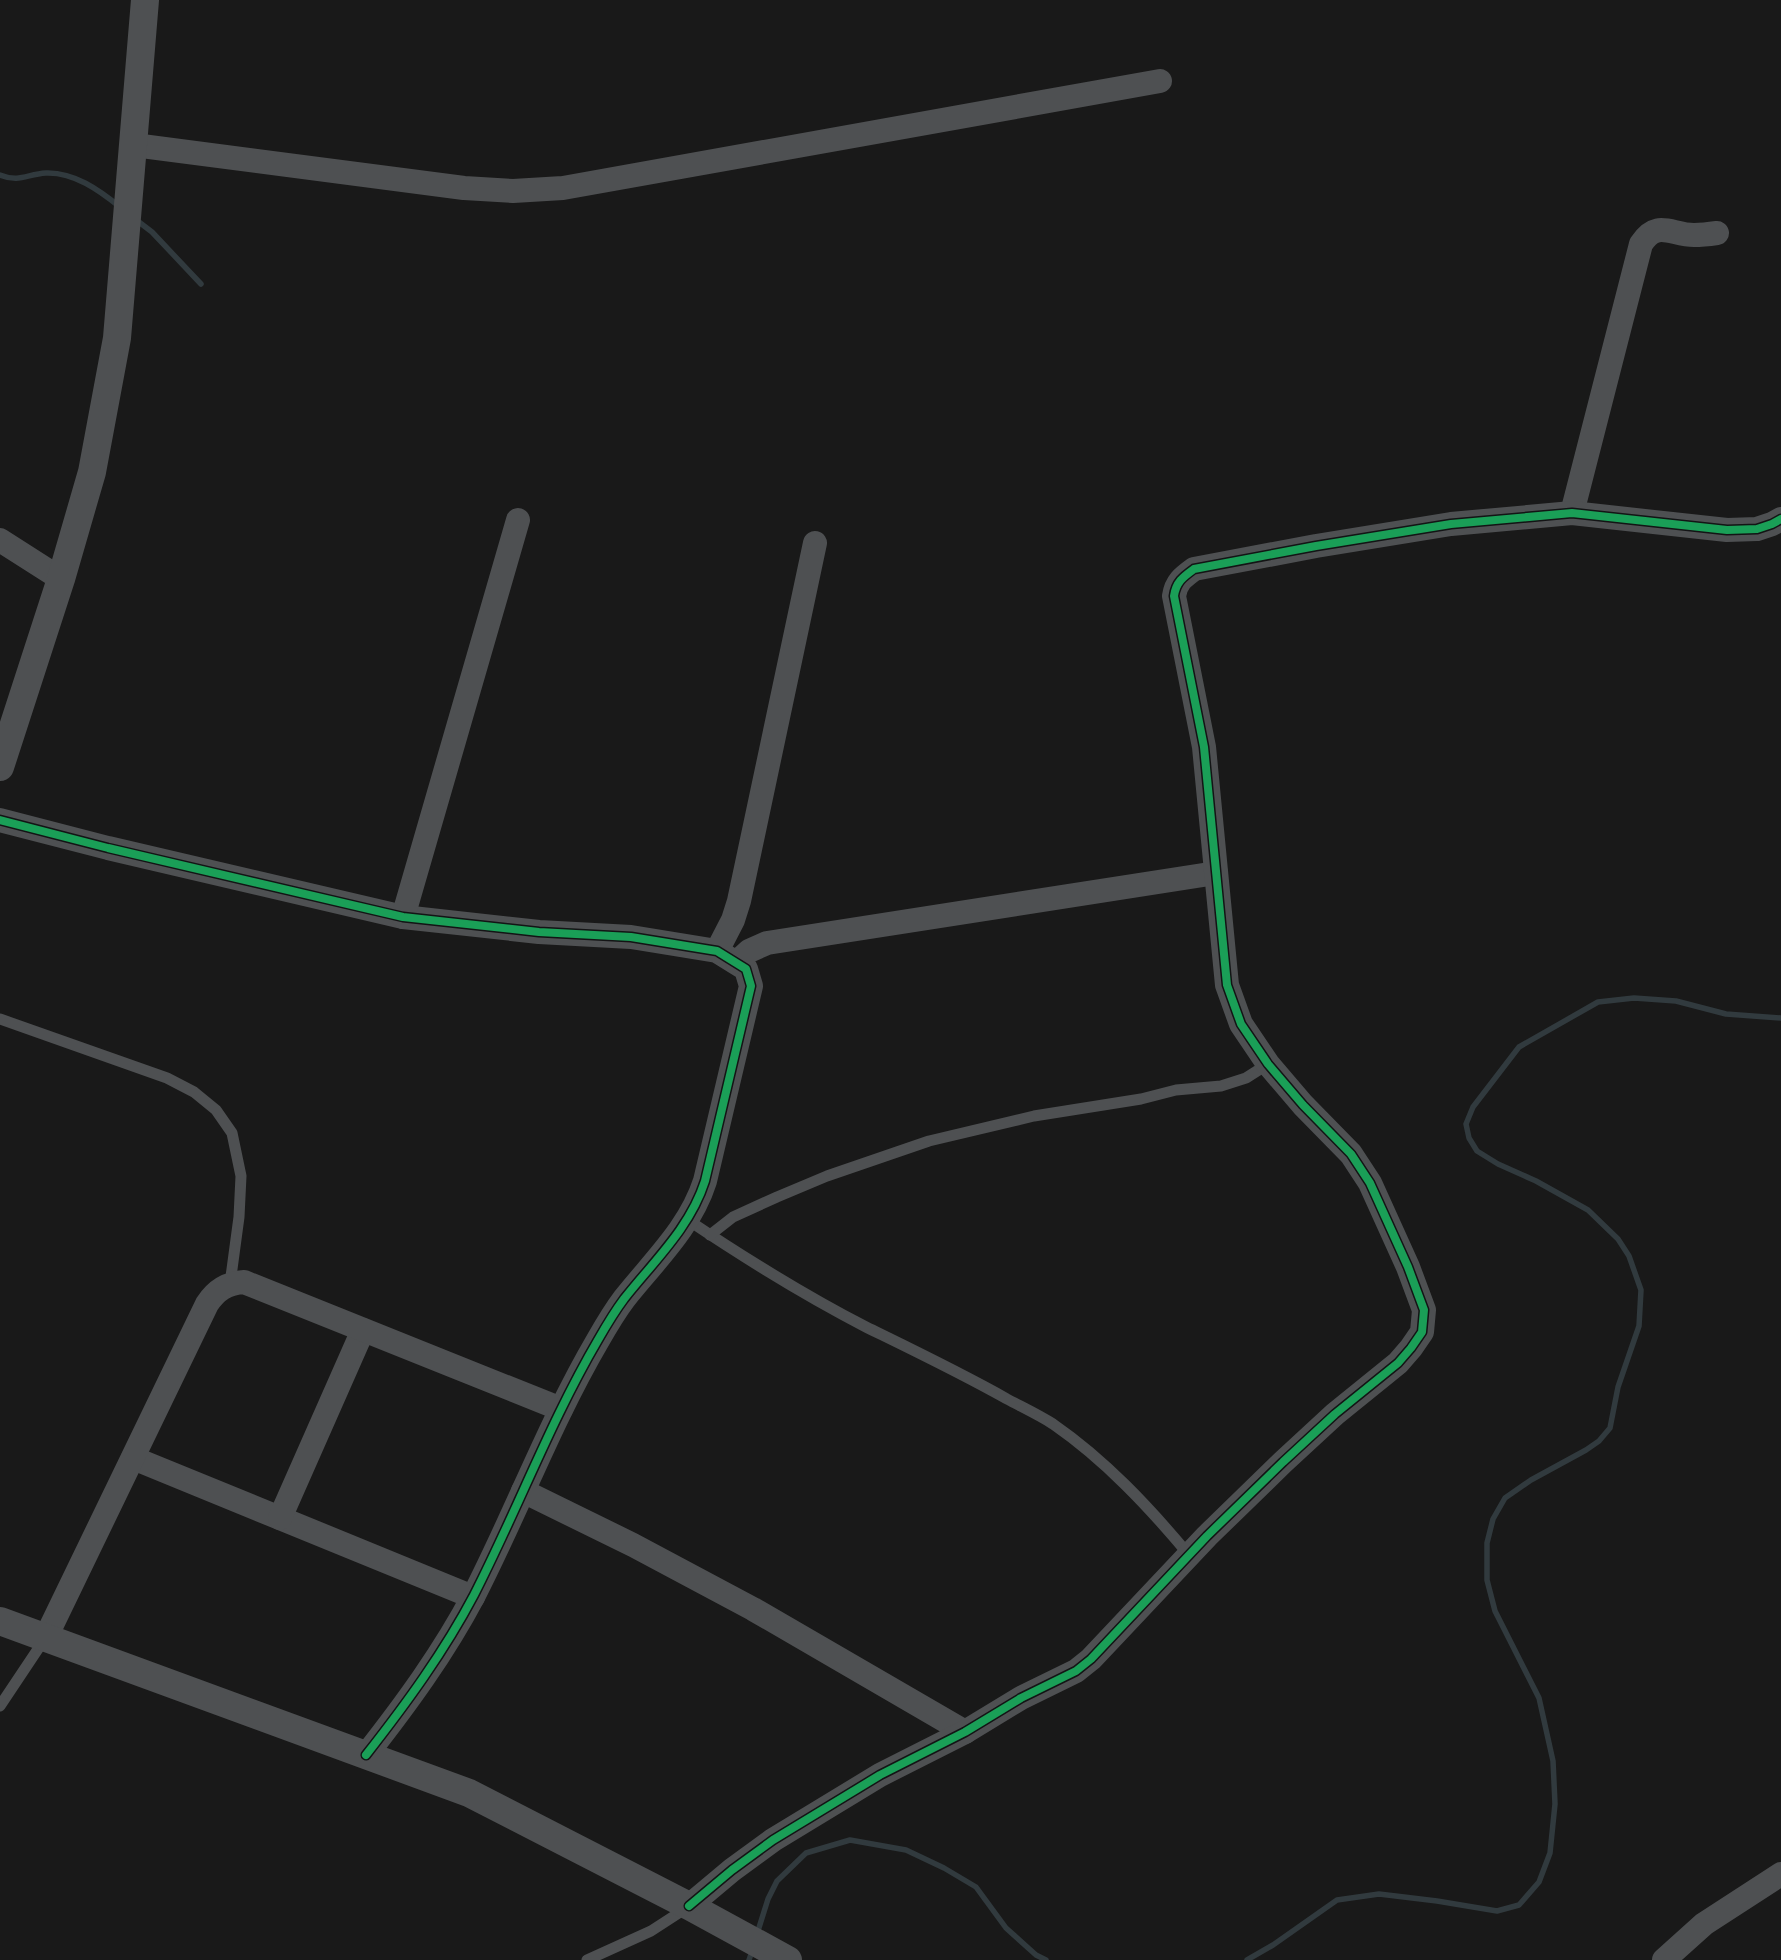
<svg xmlns="http://www.w3.org/2000/svg" width="1781" height="1960" font-family="'Nunito Sans',sans-serif">
<style>
.lines{fill:none;stroke-linecap:round;stroke-linejoin:round}
.stream{stroke:#313a3e;stroke-width:5.5}
.service{stroke:#4e5052;stroke-width:11}
.minor{stroke:#4e5052;stroke-width:24}
.tertiary{stroke:#4e5052;stroke-width:28}
.cycleway-casing{stroke:#131415;stroke-width:11}
.cycleway{stroke:#1a9f57;stroke-width:8}
</style>
<rect width="100%" height="100%" fill="#191919"/>
<g class="lines">
<g class="stream">
<path d="M 0,175 C 20,183 27,174 46,173 C 74,172 99,190 120,207"/>
<polyline points="135,219 152,232 201,284"/>
<polyline points="757,1934 768,1899 777,1881 806,1853 850,1840 906,1850 944,1868 976,1887 1006,1928 1036,1955 1046,1960"/>
<polyline points="749,1960 753,1948"/>
<polyline points="1247,1960 1273,1945 1337,1900 1379,1894 1437,1901 1497,1911 1519,1905 1539,1882 1550,1853 1555,1804 1553,1761 1539,1698 1495,1611 1487,1580 1487,1543 1493,1519 1505,1498 1531,1480 1586,1450 1599,1441 1610,1428 1618,1387 1639,1326 1641,1290 1629,1256 1618,1239 1588,1210 1536,1181 1498,1164 1477,1151 1469,1138 1466,1124 1473,1107 1519,1047 1598,1002 1634,998 1676,1001 1726,1014 1781,1018"/>
</g>
<g class="service">
<polyline points="0,1019 167,1078 194,1092 216,1110 232,1133 241,1176 239,1217 230,1284"/>
<path d="M 688,1220 C 746,1259 804,1295 866,1327 C 913,1350 961,1373 1007,1399 C 1022,1407 1039,1415 1053,1424 C 1105,1460 1149,1507 1189,1555"/>
<polyline points="710,1235 733,1217 777,1197 827,1176 929,1141 1034,1116 1141,1099 1176,1090 1221,1086 1246,1078 1268,1064"/>
<polyline points="0,1706 46,1637"/>
<polyline points="587,1960 651,1931 688,1907"/>
</g>
<g class="minor">
<polyline points="134,145 464,188 513,191 563,188 1160,81"/>
<path d="M 1572,513 L 1641,244 C 1657,219 1671,235 1694,235 C 1701,235 1710,234 1717,233"/>
<polyline points="0,540 61,579"/>
<path d="M 0,820 L 108,848 L 403,917 L 539,932 L 631,937 L 717,951 L 746,969 L 751,986 L 705,1181 C 690,1228 654,1261 624,1299 C 615,1311 606,1326 598,1340 C 550,1422 517,1511 474,1595 C 444,1652 406,1704 366,1755"/>
<polyline points="403,917 518,520"/>
<polyline points="717,951 733,920 739,901 815,543"/>
<polyline points="737,962 749,951 767,943 1216,873"/>
<polyline points="133,1458 473,1597"/>
<polyline points="523,1491 633,1545 753,1609 965,1732"/>
<polyline points="280,1518 363,1330"/>
<path d="M 46,1637 L 207,1304 C 216,1290 227,1283 244,1282 L 561,1409"/>
<path d="M 689,1906 L 732,1870 L 773,1840 L 880,1775 L 965,1732 L 1021,1698 L 1076,1671 L 1091,1659 L 1207,1536 L 1283,1462 L 1335,1414 L 1398,1363 L 1411,1348 L 1422,1332 L 1424,1310 L 1408,1267 L 1370,1183 L 1351,1154 L 1303,1105 L 1268,1064 L 1241,1024 L 1227,985 L 1204,747 L 1174,596 C 1176,582 1183,577 1194,569 L 1316,546 L 1451,524 L 1572,513 L 1727,530 L 1757,529 L 1772,524 L 1781,519"/>
<polyline points="1664,1960 1704,1924 1781,1874"/>
</g>
<g class="tertiary">
<polyline points="0,767 61,579 92,472 117,338 145,0"/>
<polyline points="0,1621 469,1793 689,1906 788,1960"/>
</g>
<g class="cycleway-casing">
<g id="cycleway">
<path d="M 0,820 L 108,848 L 403,917 L 539,932 L 631,937 L 717,951 L 746,969 L 751,986 L 705,1181 C 690,1228 654,1261 624,1299 C 615,1311 606,1326 598,1340 C 550,1422 517,1511 474,1595 C 444,1652 406,1704 366,1755"/>
<path d="M 689,1906 L 732,1870 L 773,1840 L 880,1775 L 965,1732 L 1021,1698 L 1076,1671 L 1091,1659 L 1207,1536 L 1283,1462 L 1335,1414 L 1398,1363 L 1411,1348 L 1422,1332 L 1424,1310 L 1408,1267 L 1370,1183 L 1351,1154 L 1303,1105 L 1268,1064 L 1241,1024 L 1227,985 L 1204,747 L 1174,596 C 1176,582 1183,577 1194,569 L 1316,546 L 1451,524 L 1572,513 L 1727,530 L 1757,529 L 1772,524 L 1781,519"/>
</g>
</g>
<use href="#cycleway" class="cycleway"/>
</g>
</svg>
